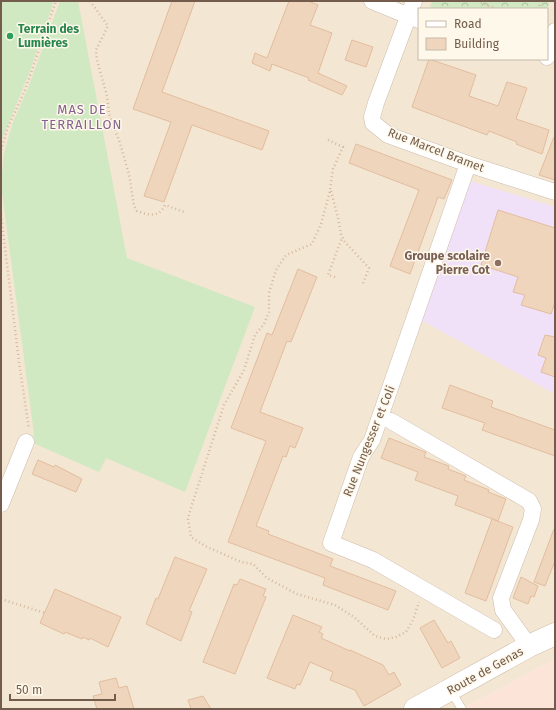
<svg xmlns="http://www.w3.org/2000/svg" width="556" height="710" font-family="'Fira Sans',sans-serif">
<style>
.residential{fill:#f3e6d3;fill-rule:evenodd}
.commercial{fill:#fce5d8}
.education{fill:#f1e1f8}
.grass{fill:#d0e9c3}
.forest{fill:url(#forest-crowns)}
.building{fill:#f0d5bd;stroke:#e2bd9e}
.lines{fill:none;stroke-linecap:round;stroke-linejoin:round}
.service-casing{stroke:#cdbcab;stroke-width:9}
.minor-casing{stroke:#cdbcab;stroke-width:17}
.secondary-casing{stroke:#d0bda9;stroke-width:23}
.path{stroke:#d5b8a0;stroke-width:2.5;stroke-dasharray:1 3;stroke-linecap:butt}
.service{stroke:#fff;stroke-width:8}
.minor{stroke:#fff;stroke-width:16}
.secondary{stroke:#fff;stroke-width:22}
.leisure-dot{fill:#2e9e5b;stroke:#fef8ea;stroke-width:1.5}
.education-dot{fill:#8d6e63;stroke:#fef8ea;stroke-width:1.5}
.labels{text-anchor:middle;stroke-width:3;stroke-linejoin:round;paint-order:stroke}
.leisure-label{font-size:12px;font-weight:bold;fill:#27864d;stroke:#fef8ea;text-anchor:start}
.street-label{font-size:12px;fill:#735c4b;stroke:#fef8ea}
.education-label{font-size:12px;font-weight:bold;fill:#785e54;stroke:#fef8ea;text-anchor:end}
.neighbourhood-label{font-size:13px;letter-spacing:1px;fill:#846290;stroke:#fef8ea}
</style>
<defs>
<pattern id="forest-crowns" width="20" height="18" patternUnits="userSpaceOnUse"><rect width="20" height="18" fill="#d0e9c3"/><path d="M2 6a3 3 0 1 1 6 0M12 15a3 3 0 1 1 6 0" fill="none" stroke="#adc0a0"/></pattern>
</defs>
<rect width="100%" height="100%" fill="#fcf4e4"/>
<path class="residential" d="M 1,1 L 555,1 L 555,659 L 462,709 L 1,709 ZM 419,9 L 547,9 L 547,59 L 419,59 Z"/>
<polygon class="commercial" points="555,659 555,709 462,709"/>
<polygon class="education" points="470,181 555,207 555,394 421,320"/>
<g class="grass">
<polygon points="1,1 54,1 30,71 1,142"/>
<polygon points="60,1 78,1 127,258 255,307 185,492 106,458 99,472 33,443 34,434 1,185 4,153 13,122 28,88"/>
</g>
<polygon class="forest" points="432,1 550,1 547,9 436,9 430,7"/>
<g class="building">
<polygon points="172,1 195,1 162,92 269,131 262,150 192,125 164,202 144,196 171,122 133,109"/>
<polygon points="289,1 308,1 318,5 310,25 332,33 318,73 347,86 342,95 308,80 309,78 272,64 270,71 252,63 255,53 267,58"/>
<polygon points="352,40 373,47 366,67 345,60"/>
<polygon points="429,59 476,75 469,96 498,106 507,82 527,88 516,119 549,130 542,154 516,144 517,142 489,131 487,135 412,107"/>
<polygon points="554,137 555,137 555,180 539,175"/>
<polygon points="356,144 452,180 444,199 438,197 410,274 390,266 419,190 349,163"/>
<polygon points="498,210 555,228 555,302 551,314 521,305 525,295 513,292 518,277 481,265"/>
<polygon points="298,269 317,277 291,342 287,341 260,412 303,428 295,448 290,446 286,457 283,456 256,526 269,531 268,534 333,559 330,566 396,591 388,610 323,585 325,578 228,542 266,441 231,428 267,333 272,335"/>
<polygon points="545,335 555,337 555,377 541,372 546,358 538,355"/>
<polygon points="450,385 493,401 491,407 555,430 555,456 482,430 485,423 442,408"/>
<polygon points="389,438 425,452 426,452 424,457 449,466 448,469 466,476 464,480 489,490 488,492 506,499 498,521 455,505 458,496 415,480 418,472 381,458"/>
<polygon points="38,460 54,467 55,465 82,479 76,492 32,474"/>
<polygon points="492,519 513,527 486,601 465,593"/>
<polygon points="554,529 555,529 555,561 545,586 534,582"/>
<polygon points="175,557 207,569 189,611 192,612 181,641 146,624 156,598 158,599"/>
<polygon points="521,577 538,586 534,597 531,596 528,604 513,598"/>
<polygon points="240,579 266,589 263,596 266,597 235,674 203,662 234,584 237,585"/>
<polygon points="55,589 121,617 108,647 90,638 89,640 83,637 82,639 65,632 64,634 40,623"/>
<polygon points="293,615 322,627 319,632 323,634 321,638 350,651 350,650 383,665 389,675 394,672 401,685 364,706 355,690 330,680 333,672 310,662 300,685 297,684 295,689 267,678"/>
<polygon points="434,620 448,643 451,641 460,658 442,668 420,628"/>
<polygon points="116,678 119,688 127,686 134,709 97,709 93,696 102,694 99,682"/>
<polygon points="203,696 211,709 191,709 188,700"/>
</g>
<g class="lines">
<g class="service-casing">
<polyline id="service" points="450,690 462,709"/>
</g>
<g class="minor-casing">
<g id="minor">
<polyline points="372,1 419,20"/>
<polyline points="414,1 376,103 372,117 373,123 388,135 468,164 555,192"/>
<polyline points="547,57 555,31"/>
<polyline points="468,164 372,440 361,457 331,543 373,560 494,630"/>
<polyline points="391,421 529,501 533,509 531,520 501,598 503,610 529,646"/>
<polyline points="1,504 26,442"/>
</g>
</g>
<g class="secondary-casing">
<polyline id="secondary" points="415,709 529,646 555,634"/>
</g>
<g class="path">
<path d="M 90,1 L 108,26 L 96,50 L 97,60 L 107,96 L 109,113 L 113,126 L 119,140 L 129,174 L 134,206 L 137,211 C 147,215 160,218 165,205 L 184,212"/>
<polyline points="477,1 496,9"/>
<polyline points="539,1 540,9"/>
<polyline points="328,140 343,147 333,169 330,191 321,224 312,244 286,255 276,270 269,293 269,312 264,324 255,335 244,370 224,405 190,511 188,519 191,537 205,546 241,562 253,564 267,578 297,594 335,605 354,617 375,636 386,639 396,637 406,632 413,620 419,602"/>
<polyline points="1,150 8,127 25,90 56,1"/>
<polyline points="331,191 338,218 341,234 344,241 369,268 362,286"/>
<polyline points="1,215 19,362 29,429"/>
<polyline points="335,277 328,275 342,238"/>
<polyline points="1,599 45,613"/>
</g>
<use href="#service" class="service"/>
<use href="#minor" class="minor"/>
<use href="#secondary" class="secondary"/>
</g>
<circle class="leisure-dot" cx="10" cy="36" r="4"/>
<circle class="education-dot" cx="498" cy="263" r="4"/>
<g class="labels">
<g class="leisure-label">
<text x="18" y="33">Terrain des<tspan x="18" dy="14">Lumières</tspan></text>
</g>
<g class="street-label">
<text transform="translate(436 150) rotate(21)" y="4">Rue Marcel Bramet</text>
<text transform="translate(369 441) rotate(-68)" y="4">Rue Nungesser et Coli</text>
<text transform="translate(485 671) rotate(-29)" y="4">Route de Genas</text>
</g>
<g class="education-label">
<text x="490" y="260">Groupe scolaire<tspan x="490" dy="14">Pierre Cot</tspan></text>
</g>
<g class="neighbourhood-label">
<text x="82" y="114">MAS DE<tspan x="82" dy="15">TERRAILLON</tspan></text>
</g>
</g>
<rect width="556" height="710" fill="none" stroke="#735c4b" stroke-width="4"/>
<rect x="418" y="8" width="130" height="52" fill="#fef8ea" stroke="#c6baaa"/>
<rect x="426" y="21" width="20" height="6" fill="#ffffff" stroke="#c6baaa"/>
<text x="454" y="28" font-size="12" fill="#735c4b">Road</text>
<rect x="426" y="38" width="20" height="12" fill="#f0d5bd" stroke="#c6baaa"/>
<text x="454" y="48" font-size="12" fill="#735c4b">Building</text>
<path d="M10 694v6h105v-6" fill="none" stroke="#735c4b" stroke-width="2"/>
<text x="16" y="694" font-size="12" fill="#735c4b" stroke="#fef8ea" stroke-width="3" paint-order="stroke">50 m</text>
</svg>
